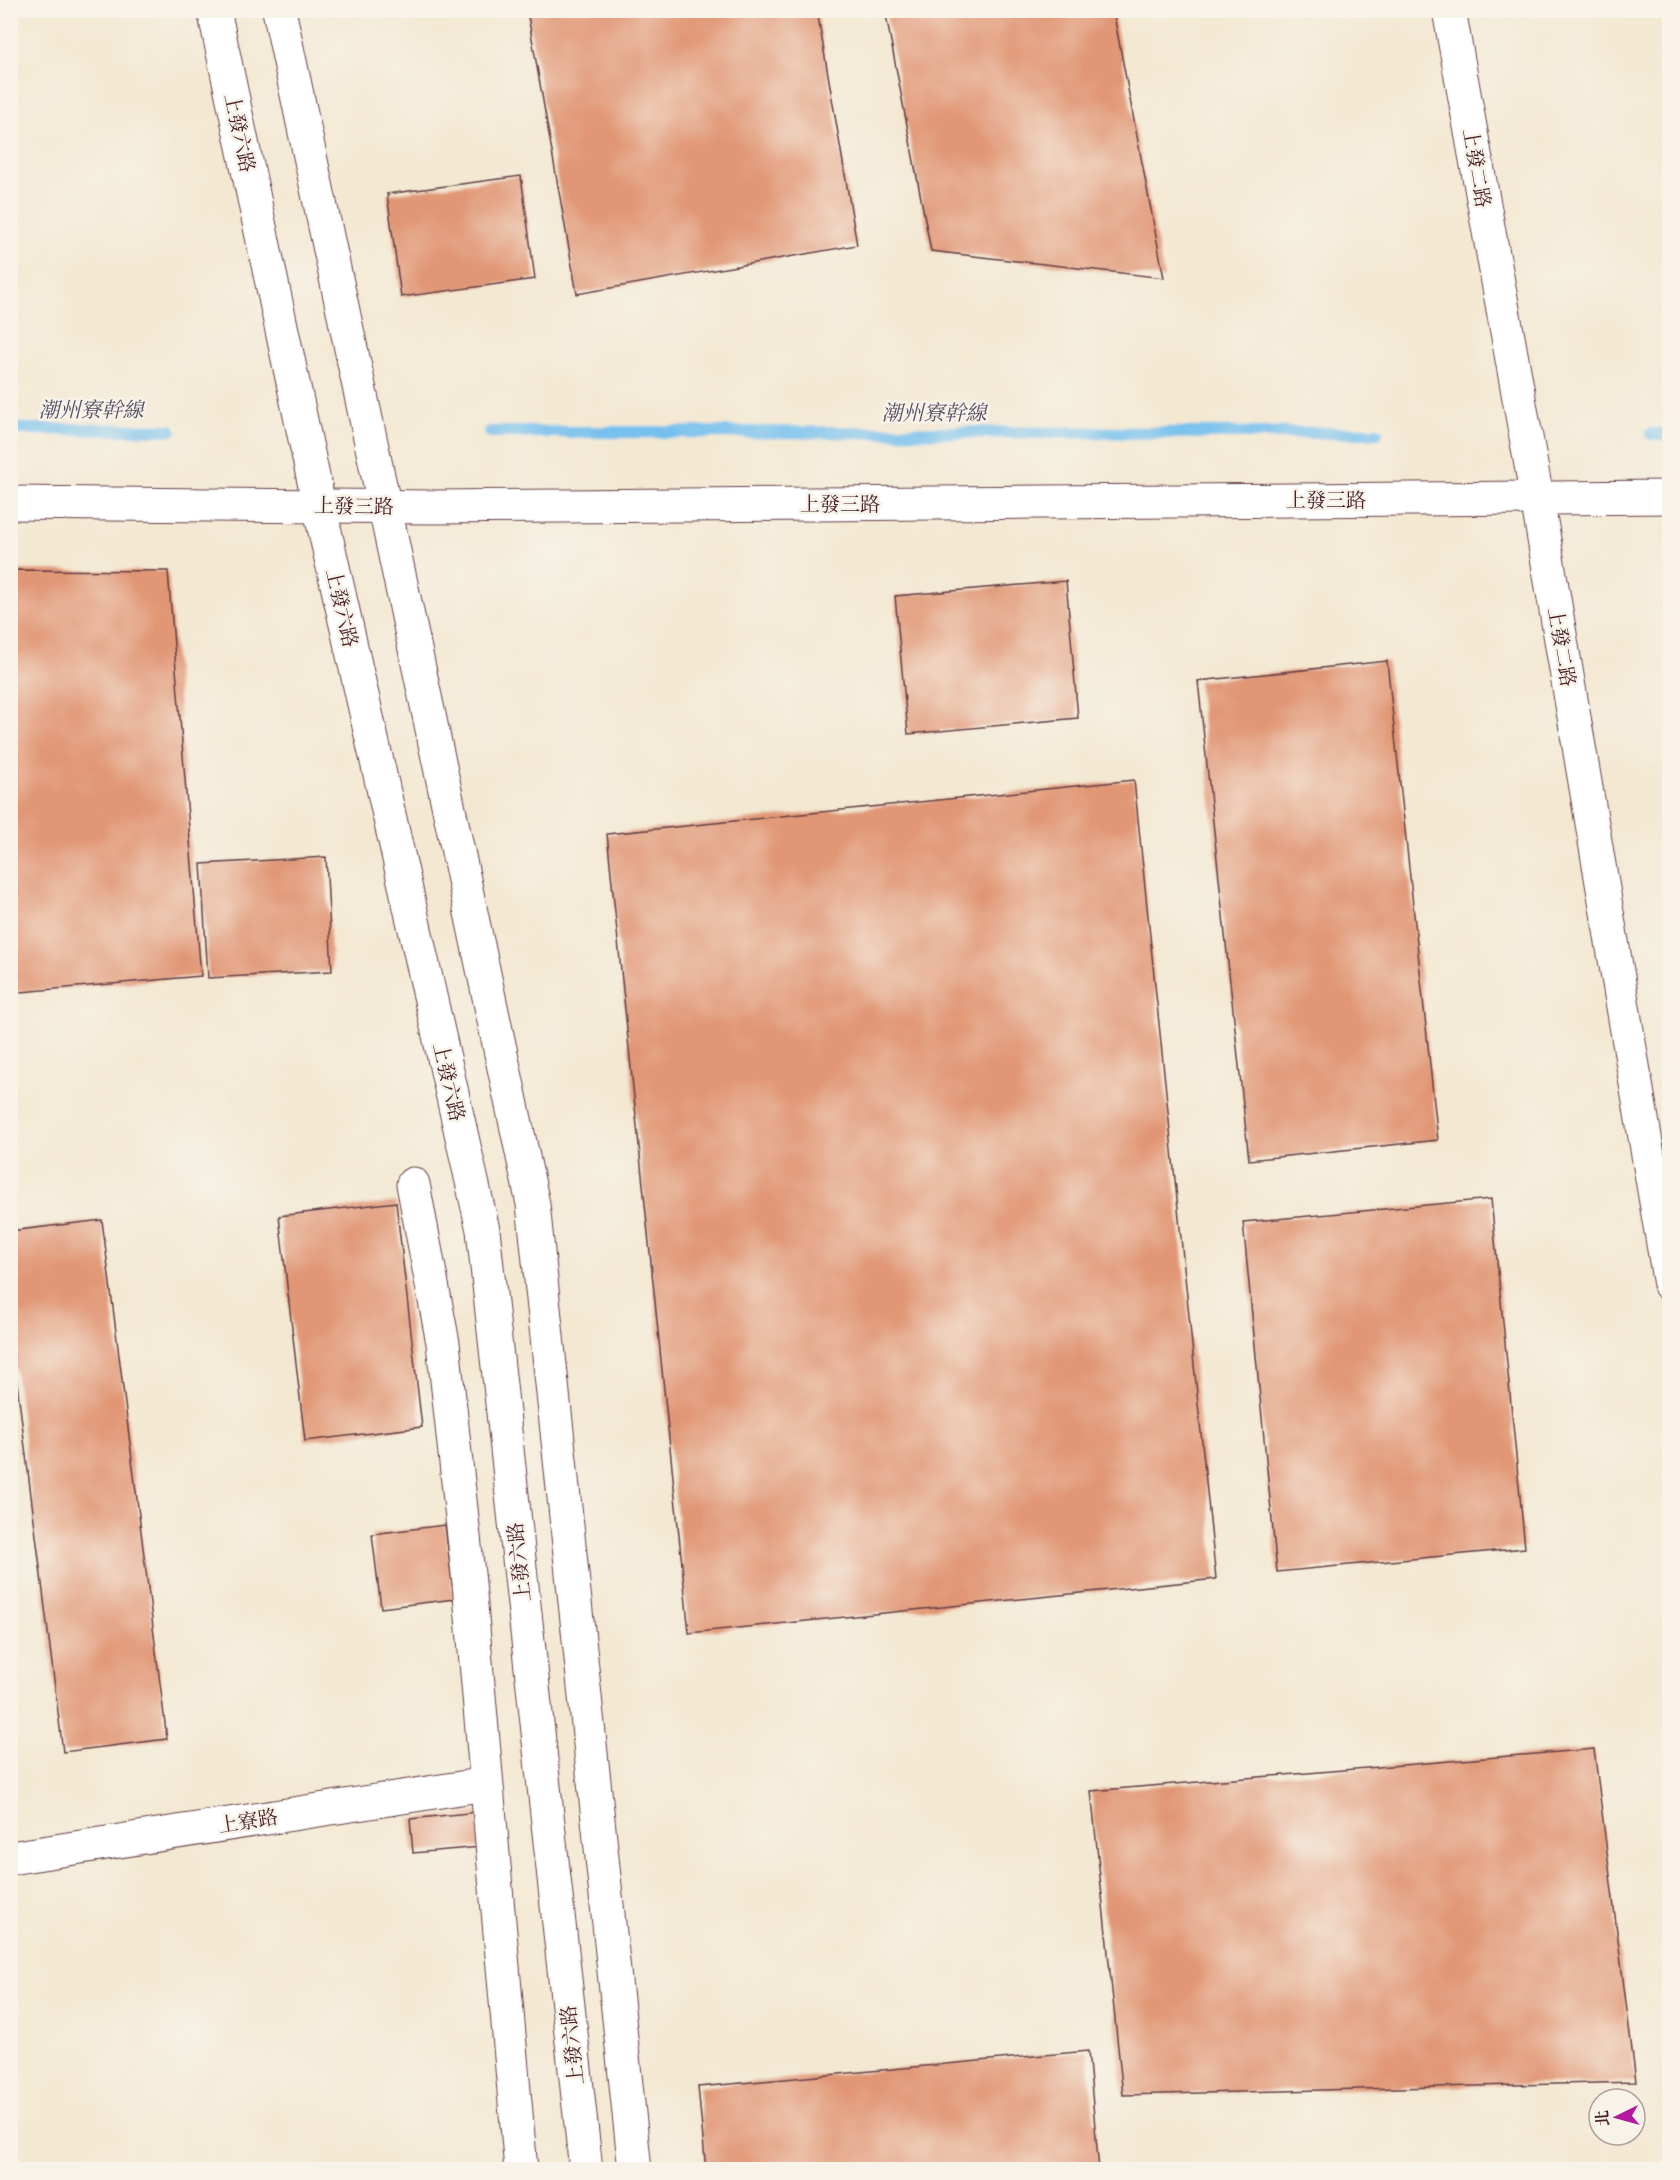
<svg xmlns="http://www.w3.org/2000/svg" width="1680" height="2180" font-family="'IM FELL French Canon','Noto Serif TC',serif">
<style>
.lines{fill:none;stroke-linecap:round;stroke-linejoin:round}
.stream{stroke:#74c0ee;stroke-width:12}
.building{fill:#e19776}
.minor-casing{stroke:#633d44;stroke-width:35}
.minor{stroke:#fff;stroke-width:33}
.labels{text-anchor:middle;stroke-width:5;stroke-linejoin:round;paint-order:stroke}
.street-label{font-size:20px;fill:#4a1f2b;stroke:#f7f3e8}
.water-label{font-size:21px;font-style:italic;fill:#574f66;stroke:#f7f3e8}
</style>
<rect width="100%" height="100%" fill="#f7f3e8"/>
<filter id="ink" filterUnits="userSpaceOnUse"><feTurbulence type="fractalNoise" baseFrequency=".0167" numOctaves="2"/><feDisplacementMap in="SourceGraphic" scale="12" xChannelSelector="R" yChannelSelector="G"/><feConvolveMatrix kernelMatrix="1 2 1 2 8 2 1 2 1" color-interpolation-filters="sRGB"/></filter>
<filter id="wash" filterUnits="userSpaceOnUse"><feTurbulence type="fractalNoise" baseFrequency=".008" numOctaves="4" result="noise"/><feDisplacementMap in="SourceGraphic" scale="24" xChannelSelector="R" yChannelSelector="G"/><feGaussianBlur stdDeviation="1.35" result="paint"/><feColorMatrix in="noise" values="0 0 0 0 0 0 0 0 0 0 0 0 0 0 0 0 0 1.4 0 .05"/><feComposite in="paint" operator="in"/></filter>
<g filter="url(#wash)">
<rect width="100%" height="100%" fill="#f3e8d2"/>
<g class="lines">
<g class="stream">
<polyline points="10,429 171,430"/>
<polyline points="490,432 1377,433"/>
<polyline points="1651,434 1670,434"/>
</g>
</g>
<g id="blocks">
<g class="building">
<polygon points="527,10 817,10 857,245 577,294"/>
<polygon points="885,10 1113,10 1164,278 931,251"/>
<polygon points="521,176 535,279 401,297 387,194"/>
<polygon points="10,570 168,571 201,976 10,993"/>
<polygon points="1066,581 1078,718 908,734 895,596"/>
<polygon points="1670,603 1670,632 1668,632 1663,604"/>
<polygon points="1387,661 1438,1140 1249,1160 1198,681"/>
<polygon points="1134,780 1216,1579 689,1633 607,834"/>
<polygon points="326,857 332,971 208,978 201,864"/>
<polygon points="1491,1199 1525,1548 1277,1572 1243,1222"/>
<polygon points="396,1202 422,1427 305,1441 279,1216"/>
<polygon points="102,1220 167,1739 63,1752 10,1327 10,1231"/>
<polygon points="445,1525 454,1599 381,1608 372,1534"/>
<polygon points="1594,1749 1636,2082 1123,2095 1091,1791"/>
<polygon points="478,1812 481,1847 413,1853 410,1819"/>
<polygon points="1088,2051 1099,2170 706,2170 698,2087"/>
</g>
</g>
</g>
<g filter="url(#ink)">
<use href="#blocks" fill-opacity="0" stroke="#633d44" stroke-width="1.5"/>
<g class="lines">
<g class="minor-casing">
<g id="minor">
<polyline points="214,10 319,505 483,1230 586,2170"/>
<polyline points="279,10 533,1204 635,2170"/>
<polyline points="1449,10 1537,498 1670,1285"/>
<polyline points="10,503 434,507 1670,497"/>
<polyline points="413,1184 443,1343 469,1583 521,2170"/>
<polyline points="10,1858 486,1784"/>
</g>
</g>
<use href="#minor" class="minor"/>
</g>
</g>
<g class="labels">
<g class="street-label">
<text transform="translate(240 133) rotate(78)" y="7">上發六路</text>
<text transform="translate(1477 168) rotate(80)" y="7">上發二路</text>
<text x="1326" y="507">上發三路</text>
<text x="840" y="511">上發三路</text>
<text transform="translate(354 506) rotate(1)" y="7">上發三路</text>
<text transform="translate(342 608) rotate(77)" y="7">上發六路</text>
<text transform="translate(1562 647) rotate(80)" y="7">上發二路</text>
<text transform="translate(449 1082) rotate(77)" y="7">上發六路</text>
<text transform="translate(519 1562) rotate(-96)" y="7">上發六路</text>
<text transform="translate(248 1821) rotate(-9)" y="7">上寮路</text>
<text transform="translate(572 2045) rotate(-96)" y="7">上發六路</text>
</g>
<g class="water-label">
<text x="91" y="417">潮州寮幹線</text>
<text x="934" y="420">潮州寮幹線</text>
</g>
</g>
<rect width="1680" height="2180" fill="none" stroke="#f7f3e8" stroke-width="36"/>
<g transform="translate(1617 2117) rotate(265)"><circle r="28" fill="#f7f3e8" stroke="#b29e9c" stroke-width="1.5"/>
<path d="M0-4.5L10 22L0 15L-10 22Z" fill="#b5179e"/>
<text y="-9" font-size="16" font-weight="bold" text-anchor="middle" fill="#4a1f2b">北</text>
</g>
</svg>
